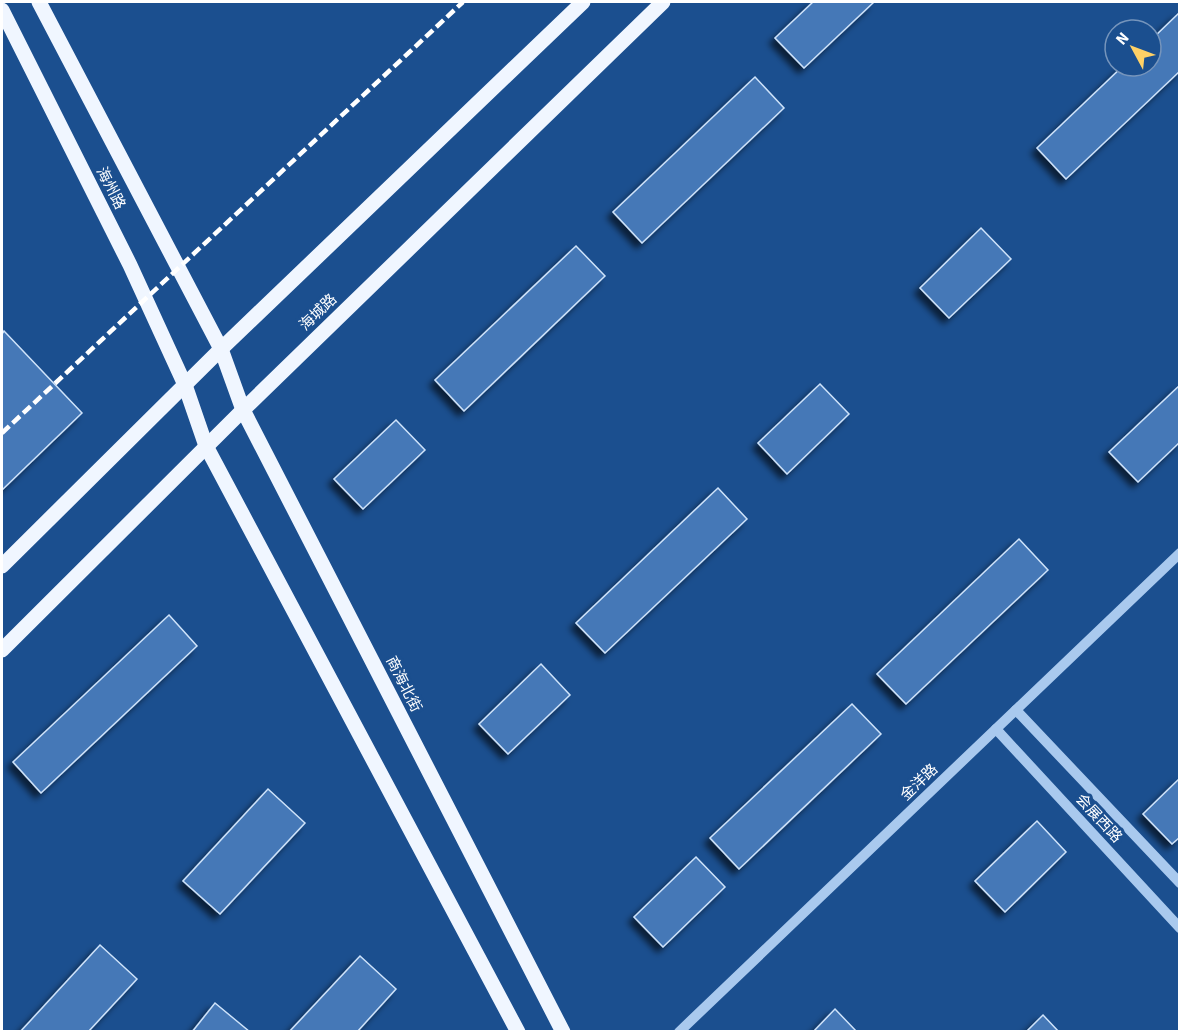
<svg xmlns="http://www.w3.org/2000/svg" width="1181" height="1033" font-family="'Source Sans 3','Noto Sans SC',sans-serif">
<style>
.building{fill:#4478b7;stroke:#cfe3fa;stroke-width:1.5;filter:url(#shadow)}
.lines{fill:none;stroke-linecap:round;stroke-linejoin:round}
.minor{stroke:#a9c9ee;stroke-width:10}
.major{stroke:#f0f6ff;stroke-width:15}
.rail{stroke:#fff;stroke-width:4.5;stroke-dasharray:10 4.5;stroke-linecap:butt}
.labels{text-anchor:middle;stroke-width:6;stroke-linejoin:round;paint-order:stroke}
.street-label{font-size:15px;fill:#fff;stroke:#1b4f8f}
</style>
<defs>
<filter id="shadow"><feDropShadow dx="-5.5" dy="5.5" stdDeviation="3" flood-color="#0009"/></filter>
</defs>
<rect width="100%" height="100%" fill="#1b4f8f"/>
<g class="building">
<polygon points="813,2 874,2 804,68 775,38"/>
<polygon points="1179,13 1180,71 1066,179 1037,148 1123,66 1151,66 1151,40"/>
<polygon points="755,77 784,108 642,243 613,212"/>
<polygon points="981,228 1011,259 949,318 920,288"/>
<polygon points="576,246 605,276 464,411 435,380"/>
<polygon points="4,331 82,413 2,490 2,334"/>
<polygon points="820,384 849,414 787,474 758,443"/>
<polygon points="1180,385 1180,442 1138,482 1109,452"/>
<polygon points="396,420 425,450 363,509 334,479"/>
<polygon points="718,488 747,519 605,653 576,623"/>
<polygon points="1019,539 1048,570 906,704 877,674"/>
<polygon points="169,615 197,646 41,793 13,762"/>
<polygon points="541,664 570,695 508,754 479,724"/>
<polygon points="852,704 881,734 739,869 710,838"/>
<polygon points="1180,778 1180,837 1172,844 1143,814"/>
<polygon points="268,789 305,823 220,914 183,881"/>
<polygon points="1037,821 1066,852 1005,912 975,881"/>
<polygon points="696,857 725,887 663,947 634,917"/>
<polygon points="100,945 137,979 88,1032 20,1032"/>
<polygon points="360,956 396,989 357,1032 289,1032"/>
<polygon points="215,1003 250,1032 192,1032"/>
<polygon points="835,1009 857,1032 813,1032"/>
<polygon points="1043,1015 1059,1032 1026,1032"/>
</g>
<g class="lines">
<g class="minor">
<polyline points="1016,710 1180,883"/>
<polyline points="996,729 1180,928"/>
<polyline points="679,1032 1180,553"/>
</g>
<g class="major">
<polyline points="39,2 221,349 243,410 563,1032"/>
<polyline points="2,10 130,265 185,385 206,446 518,1032"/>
<polyline points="2,566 221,349 583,2"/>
<polyline points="2,650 243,410 663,2"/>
</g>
<polyline class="rail" points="2,433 463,2"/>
</g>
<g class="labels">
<g class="street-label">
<text transform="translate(111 188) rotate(63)" y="5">海州路</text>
<text transform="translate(318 312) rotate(-44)" y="5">海城路</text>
<text transform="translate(404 684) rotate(63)" y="5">商海北街</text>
<text transform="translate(919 782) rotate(-44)" y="5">金洋路</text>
<text transform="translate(1099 818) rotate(47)" y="5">会展西路</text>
</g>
</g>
<rect width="1181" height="1033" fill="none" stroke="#ffffff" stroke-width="6"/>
<g transform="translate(1133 48) rotate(311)"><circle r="28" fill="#1b4f8f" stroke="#7695bc" stroke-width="1.5"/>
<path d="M0-4.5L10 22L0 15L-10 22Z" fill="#ffd166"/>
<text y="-9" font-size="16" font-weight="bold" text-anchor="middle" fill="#ffffff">N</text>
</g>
</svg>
